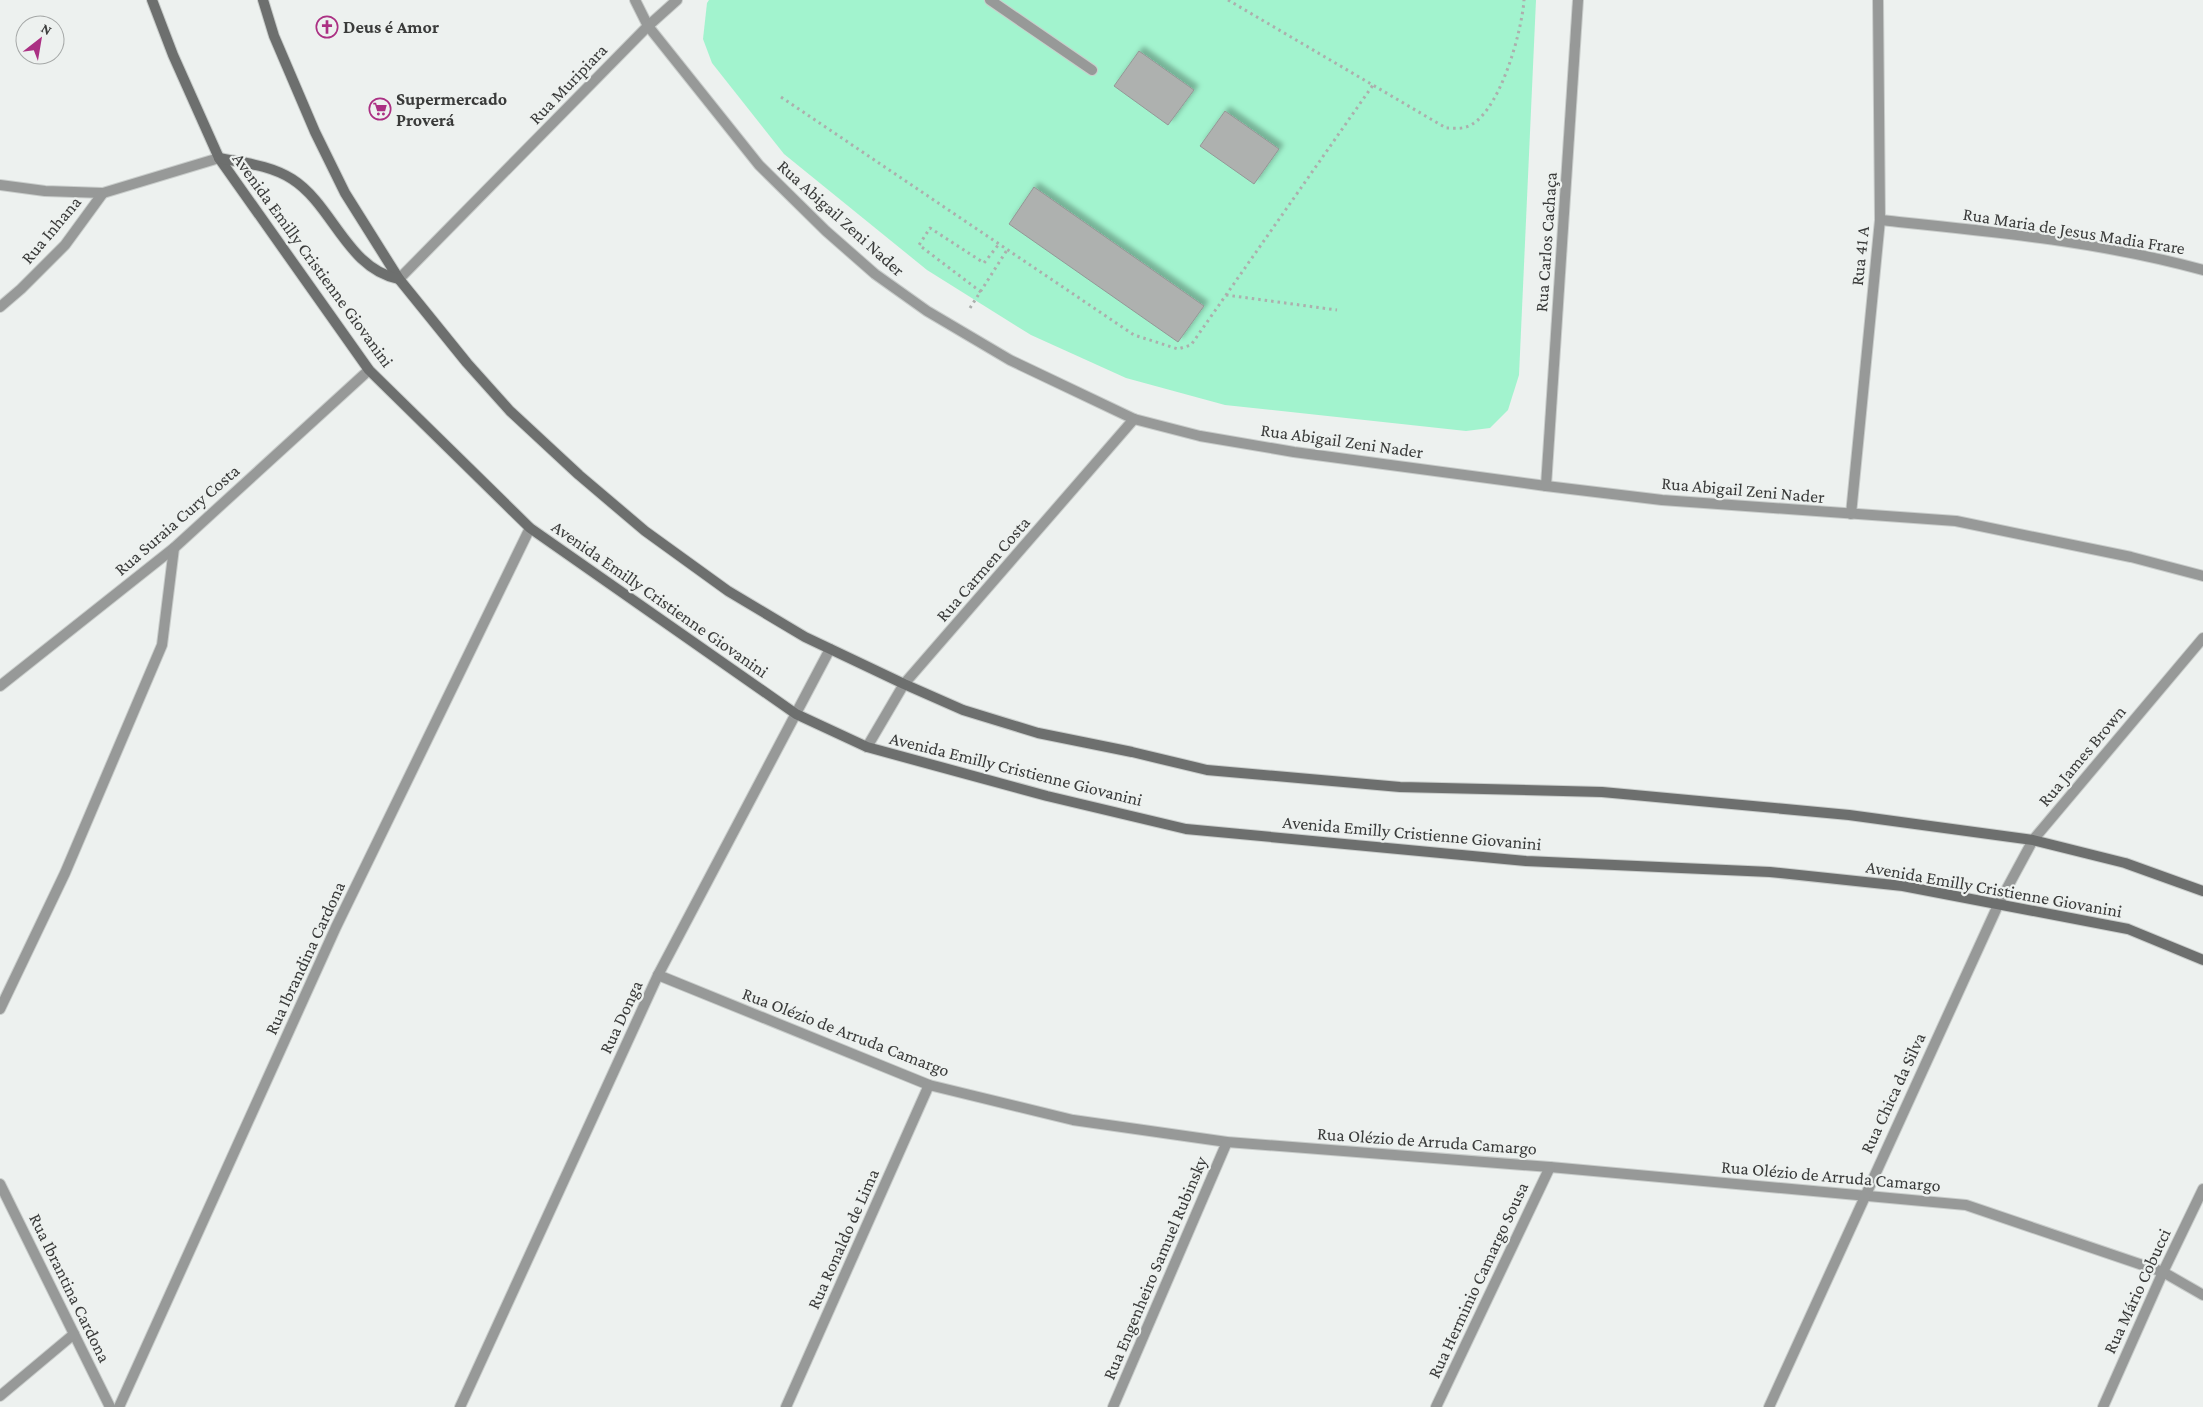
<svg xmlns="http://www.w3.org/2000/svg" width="2203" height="1407" font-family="'Crimson Pro',serif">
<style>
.green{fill:#a2f3ce}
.building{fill:#aeb1af;stroke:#949796;filter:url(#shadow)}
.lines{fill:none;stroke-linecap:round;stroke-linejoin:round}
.service-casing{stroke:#c9cdcb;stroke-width:12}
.minor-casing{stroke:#c9cdcb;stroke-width:12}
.secondary-casing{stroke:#c9cdcb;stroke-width:12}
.path{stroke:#acafad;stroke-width:3;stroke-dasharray:2.5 4;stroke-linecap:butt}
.service{stroke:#979998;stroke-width:10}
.minor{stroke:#979998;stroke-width:10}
.secondary{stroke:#6d6f6e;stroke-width:10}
.labels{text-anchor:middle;stroke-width:4.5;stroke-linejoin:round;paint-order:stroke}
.poi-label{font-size:18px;font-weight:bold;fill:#3a3b3a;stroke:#edf1ef;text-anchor:start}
.street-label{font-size:18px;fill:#3a3b3a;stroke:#edf1ef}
</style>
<defs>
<filter id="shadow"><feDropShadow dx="4.5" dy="-4.5" stdDeviation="2.5" flood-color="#0004"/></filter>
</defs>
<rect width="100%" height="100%" fill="#edf1ef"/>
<polygon class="green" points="709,0 1536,0 1519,375 1508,410 1490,428 1466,431 1225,405 1126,378 1031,335 927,270 784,154 712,63 703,39 707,3"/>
<g class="building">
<polygon points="1139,51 1194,90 1168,125 1114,86"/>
<polygon points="1225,111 1279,149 1254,184 1200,146"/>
<polygon points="1034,187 1204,306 1178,342 1009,224"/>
</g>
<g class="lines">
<g class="service-casing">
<polyline id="service" points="990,0 1092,70"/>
</g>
<g class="minor-casing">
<g id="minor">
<polyline points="635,0 648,26 759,165 826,231 875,274 927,311 1010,360 1134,419 1200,436 1294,452 1546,486 1662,500 1956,521 2131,557 2203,576"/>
<polyline points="0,185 45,191 103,193 219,158"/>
<path d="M 1880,220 C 1988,231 2098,241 2203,270"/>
<polyline points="399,279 648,26 677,0"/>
<polyline points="0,307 21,289 65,245 103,193"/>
<polyline points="1546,486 1578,0"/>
<polyline points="1851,514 1880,220 1878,0"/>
<polyline points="0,686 174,548 369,370"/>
<polyline points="867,747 904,684 1134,419"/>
<polyline points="658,975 929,1085 1073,1120 1227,1142 1550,1167 1966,1205 2163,1272 2203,1295"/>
<polyline points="0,1009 65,873 162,645 174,548"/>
<polyline points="0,1184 110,1407"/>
<polyline points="0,1396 74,1334"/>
<polyline points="119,1407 336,927 530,528"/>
<polyline points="460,1407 658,975 830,649"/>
<polyline points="786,1407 929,1085"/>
<polyline points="1113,1407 1227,1142"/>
<polyline points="1436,1407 1550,1167"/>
<polyline points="1769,1407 1999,903 2033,840 2203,638"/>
<polyline points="2103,1407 2163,1272 2203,1189"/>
</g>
</g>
<g class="secondary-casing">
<g id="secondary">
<polyline points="152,0 173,55 219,158 369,370 530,528 796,714 867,747 1047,796 1186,829 1526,861 1770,872 1903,886 2128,929 2203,960"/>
<polyline points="263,0 274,36 315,132 345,193 399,279 467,363 510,411 579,475 645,531 728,591 805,637 904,684 963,710 1038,733 1132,752 1207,770 1400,787 1602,792 1849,815 2033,840 2125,863 2203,891"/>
<path d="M 219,158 C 244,163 270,165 292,179 C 333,205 347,269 399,279"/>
</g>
</g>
<g class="path">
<path d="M 1228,0 L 1446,128 C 1452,128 1460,129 1466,127 C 1499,117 1522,31 1524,0"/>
<polyline points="781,97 1134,335 1178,349 1191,345 1373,85"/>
<polyline points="981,292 919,245 930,228 984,263 999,244"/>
<polyline points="1226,295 1337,310"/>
<polyline points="970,308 1007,250"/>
</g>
<use href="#service" class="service"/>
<use href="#minor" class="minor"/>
<use href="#secondary" class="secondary"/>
</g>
<defs>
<g id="church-ring" transform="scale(1.125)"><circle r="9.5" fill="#edf1ef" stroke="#ab3083" stroke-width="1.5"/><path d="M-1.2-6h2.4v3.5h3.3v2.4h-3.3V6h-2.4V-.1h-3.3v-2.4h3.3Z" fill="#ab3083"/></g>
<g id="supermarket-ring" transform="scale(1.125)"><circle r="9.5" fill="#edf1ef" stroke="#ab3083" stroke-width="1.5"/><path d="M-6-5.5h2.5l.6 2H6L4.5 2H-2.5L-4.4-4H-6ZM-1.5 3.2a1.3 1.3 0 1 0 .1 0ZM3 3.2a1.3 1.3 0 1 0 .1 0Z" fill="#ab3083"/></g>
</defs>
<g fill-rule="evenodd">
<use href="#church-ring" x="327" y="27"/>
<use href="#supermarket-ring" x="380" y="109"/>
</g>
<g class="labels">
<g class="poi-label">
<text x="343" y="33">Deus é Amor</text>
<text x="396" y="105">Supermercado<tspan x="396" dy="21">Proverá</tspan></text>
</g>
<g class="street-label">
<text transform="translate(568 84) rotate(-46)" y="6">Rua Muripiara</text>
<text transform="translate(841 218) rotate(42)" y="6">Rua Abigail Zeni Nader</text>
<text transform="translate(51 230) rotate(-50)" y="6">Rua Inhana</text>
<text transform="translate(2074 231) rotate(9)" y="6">Rua Maria de Jesus Madia Frare</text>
<text transform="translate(1546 242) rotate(-86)" y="6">Rua Carlos Cachaça</text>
<text transform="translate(1860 256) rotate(-84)" y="6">Rua 41 A</text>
<text transform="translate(313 260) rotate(54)" y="6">Avenida Emilly Cristienne Giovanini</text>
<text transform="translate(1342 441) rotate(8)" y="6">Rua Abigail Zeni Nader</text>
<text transform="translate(1743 490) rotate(5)" y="6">Rua Abigail Zeni Nader</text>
<text transform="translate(177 520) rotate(-41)" y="6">Rua Suraia Cury Costa</text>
<text transform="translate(983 569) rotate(-49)" y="6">Rua Carmen Costa</text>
<text transform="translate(660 599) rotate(35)" y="6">Avenida Emilly Cristienne Giovanini</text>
<text transform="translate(2082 756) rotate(-50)" y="6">Rua James Brown</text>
<text transform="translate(1016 769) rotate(14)" y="6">Avenida Emilly Cristienne Giovanini</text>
<text transform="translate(1412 833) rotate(5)" y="6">Avenida Emilly Cristienne Giovanini</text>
<text transform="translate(1994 889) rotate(10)" y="6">Avenida Emilly Cristienne Giovanini</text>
<text transform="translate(305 958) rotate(-65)" y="6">Rua Ibrandina Cardona</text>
<text transform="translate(621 1017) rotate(-65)" y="6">Rua Donga</text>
<text transform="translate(846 1032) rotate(21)" y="6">Rua Olézio de Arruda Camargo</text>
<text transform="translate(1893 1093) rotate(-65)" y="6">Rua Chica da Silva</text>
<text transform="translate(1427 1141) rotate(4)" y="6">Rua Olézio de Arruda Camargo</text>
<text transform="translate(1831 1176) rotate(5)" y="6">Rua Olézio de Arruda Camargo</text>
<text transform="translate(843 1239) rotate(-66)" y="6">Rua Ronaldo de Lima</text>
<text transform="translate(1155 1268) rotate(-67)" y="6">Rua Engenheiro Samuel Rubinsky</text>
<text transform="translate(1478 1280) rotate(-65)" y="6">Rua Herminio Camargo Sousa</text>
<text transform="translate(70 1288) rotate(64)" y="6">Rua Ibrantina Cardona</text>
<text transform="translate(2137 1291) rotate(-65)" y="6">Rua Mário Cobucci</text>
</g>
</g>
<g transform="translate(40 40) rotate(31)"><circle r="24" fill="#edf1ef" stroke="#a5a8a7"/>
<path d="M0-4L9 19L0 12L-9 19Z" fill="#ab3083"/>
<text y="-8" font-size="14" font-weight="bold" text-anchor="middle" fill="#3a3b3a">N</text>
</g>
</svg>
